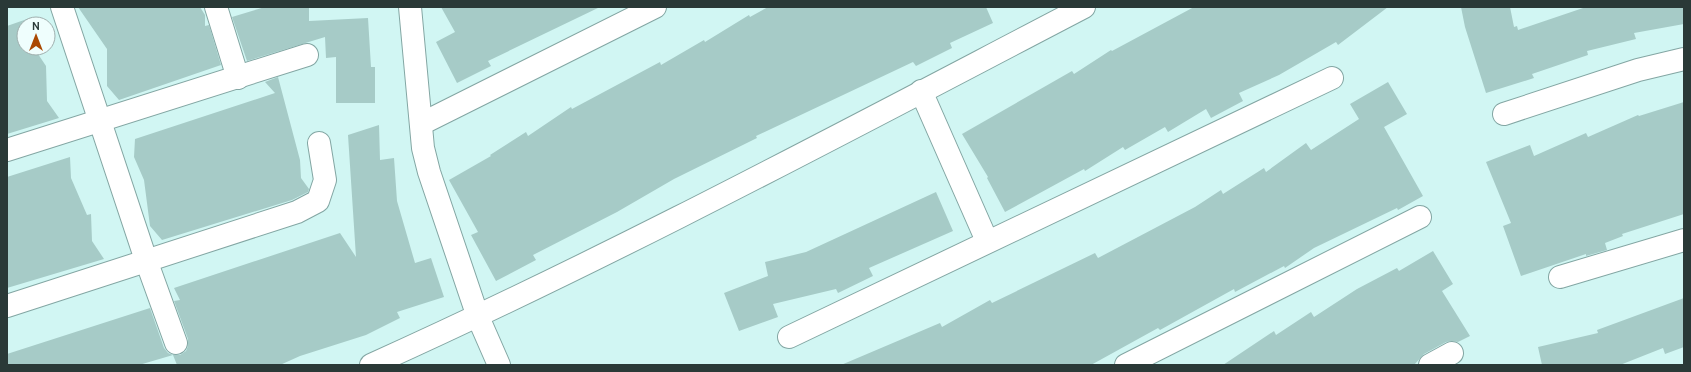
<svg xmlns="http://www.w3.org/2000/svg" width="1691" height="372" font-family="Cabin,sans-serif">
<style>
.building{fill:#a6cbc7}
.lines{fill:none;stroke-linecap:round;stroke-linejoin:round}
.street-casing{stroke:#83a6a3;stroke-width:24}
.street{stroke:#fff;stroke-width:22}
</style>
<rect width="100%" height="100%" fill="#d1f6f3"/>
<g class="building">
<polygon points="78,7 200,7 205,15 205,26 209,25 221,65 119,100 107,86 107,49"/>
<polygon points="265,7 309,7 309,21 368,18 371,67 375,67 375,103 336,103 336,57 326,58 325,37 247,61 232,17"/>
<polygon points="441,7 600,7 488,61 491,66 457,83 436,42 455,32"/>
<polygon points="768,7 986,7 993,23 950,43 952,48 916,66 913,62 756,136 757,138 674,179 617,212 533,255 536,260 496,281 471,235 478,232 449,180 491,156 490,155 526,132 528,136 571,107 572,109 660,62 661,65 704,40 705,42 749,15 750,17"/>
<polygon points="1194,7 1388,7 1338,45 1336,42 1279,75 1239,93 1243,101 1211,118 1206,109 1168,132 1165,127 1125,150 1123,147 1085,171 1084,169 1005,212 987,178 988,177 962,134 1072,71 1074,74 1111,50 1112,51"/>
<polygon points="1461,7 1510,7 1514,27 1517,26 1518,30 1586,7 1684,7 1684,24 1634,33 1636,39 1587,51 1588,55 1532,74 1534,78 1486,93 1465,27"/>
<polygon points="30,18 30,24 24,24 24,48 34,48 46,66 47,101 59,118 7,134 7,26"/>
<polygon points="278,77 300,160 301,178 309,189 308,192 292,200 162,240 150,226 144,180 134,157 135,139 275,93 265,82"/>
<polygon points="1388,82 1407,114 1384,127 1423,196 1398,210 1397,208 1314,248 1285,268 1284,266 1235,292 1234,289 1160,330 1158,328 1091,365 841,365 940,323 942,327 990,300 992,303 1095,253 1098,258 1195,207 1221,190 1223,194 1264,168 1266,172 1306,143 1311,150 1359,119 1350,104"/>
<polygon points="1684,102 1684,214 1622,234 1623,236 1605,243 1607,250 1586,256 1586,254 1521,276 1503,226 1511,223 1486,162 1530,145 1534,156 1586,133 1588,137 1638,115 1639,116"/>
<polygon points="379,125 380,160 394,158 397,201 415,263 431,258 444,297 397,312 400,318 366,335 300,356 280,365 177,365 173,355 139,365 7,365 7,354 150,308 164,348 168,353 173,355 180,355 186,351 188,346 188,339 174,301 180,300 174,288 340,233 356,257 348,135"/>
<polygon points="70,157 71,178 87,215 91,214 92,241 104,259 7,288 7,177"/>
<polygon points="936,192 953,231 869,268 873,276 838,293 836,289 773,304 778,317 739,331 724,293 768,276 765,262 806,252"/>
<polygon points="1433,251 1453,284 1442,291 1470,336 1458,342 1453,341 1446,342 1424,354 1414,365 1223,365 1274,331 1276,335 1311,312 1314,317 1357,289 1397,268 1399,271"/>
<polygon points="1684,298 1684,347 1665,354 1663,348 1620,365 1542,365 1538,347 1598,333 1597,330"/>
</g>
<g class="lines">
<g class="street-casing">
<g id="street">
<polyline points="62,7 146,260 176,343"/>
<polyline points="216,7 238,78"/>
<polyline points="410,7 423,148 429,172 478,317 499,365"/>
<polyline points="921,91 987,241"/>
<polyline points="1504,114 1638,70 1684,59"/>
<polyline points="421,124 655,7"/>
<polyline points="7,150 307,55"/>
<polyline points="1560,277 1684,240"/>
<polyline points="7,306 297,212 318,201 325,180 319,143"/>
<polyline points="789,337 1332,78"/>
<path d="M 371,365 C 613,256 848,130 1084,7"/>
<polyline points="1126,365 1420,217"/>
<polyline points="1430,365 1452,353"/>
</g>
</g>
<use href="#street" class="street"/>
</g>
<rect width="1691" height="372" fill="none" stroke="#2a3937" stroke-width="16"/>
<g transform="translate(36 36)"><circle r="19" fill="#effefd" stroke="#a0afae"/>
<path d="M0-3L7 15L0 10L-7 15Z" fill="#aa4903"/>
<text y="-6" font-size="11" font-weight="bold" text-anchor="middle" fill="#2a3937">N</text>
</g>
</svg>
